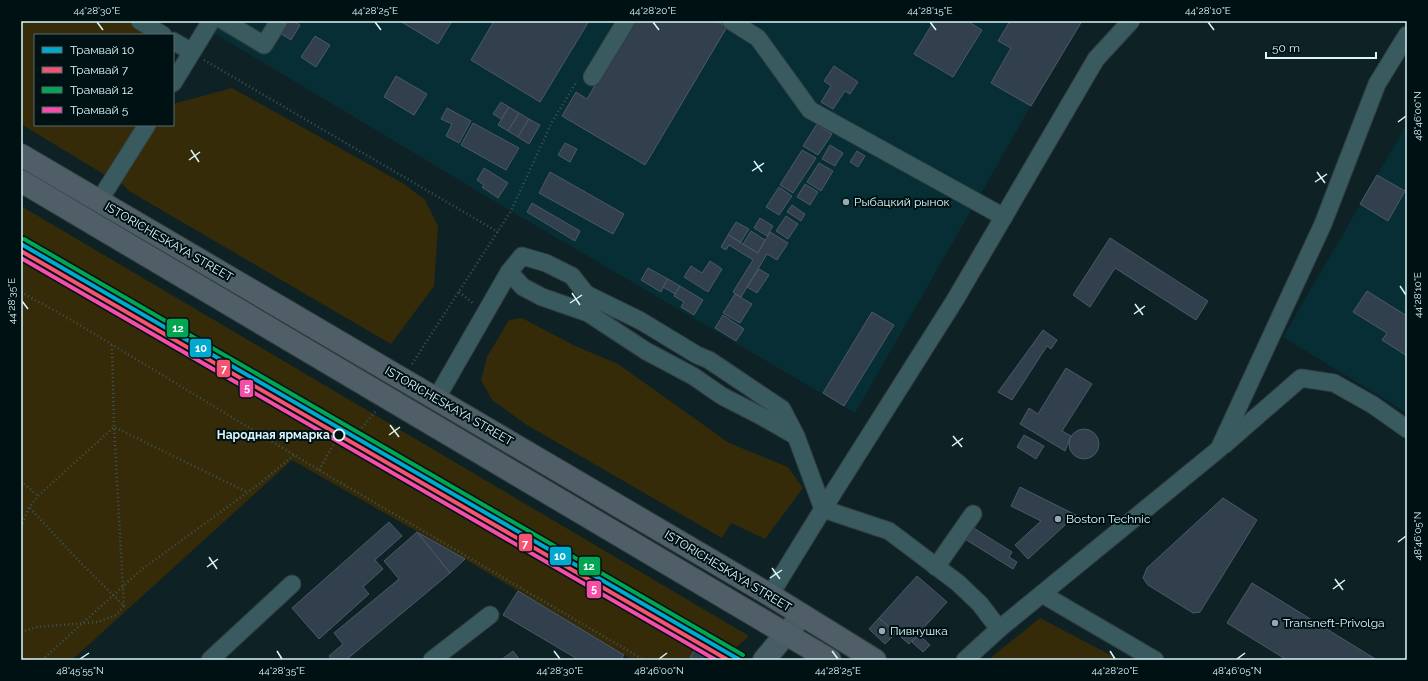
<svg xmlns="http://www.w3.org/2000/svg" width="1428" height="681" font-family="Raleway,sans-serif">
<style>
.built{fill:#062e34}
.green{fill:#352b08}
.building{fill:#323f4c;stroke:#4c5966}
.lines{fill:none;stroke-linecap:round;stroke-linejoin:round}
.minor-casing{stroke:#303e41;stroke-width:19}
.major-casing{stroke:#303e41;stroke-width:24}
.highway-casing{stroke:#303e41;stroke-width:24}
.path{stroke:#3c5558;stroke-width:2.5;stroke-dasharray:1 3;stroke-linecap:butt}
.minor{stroke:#395a5e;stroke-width:17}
.major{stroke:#465d64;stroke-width:22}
.highway{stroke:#4f5e67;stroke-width:22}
.tram-1-casing{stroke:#001114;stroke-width:7}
.tram-2-casing{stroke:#001114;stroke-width:7}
.tram-3-casing{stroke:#001114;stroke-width:7}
.tram-4-casing{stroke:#001114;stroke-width:7}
.tram-1{stroke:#00a9ce;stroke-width:4}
.tram-2{stroke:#f65372;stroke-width:4}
.tram-3{stroke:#00a651;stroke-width:4}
.tram-4{stroke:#f54da8;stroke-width:4}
.ticks{fill:none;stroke:#daf7fc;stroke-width:1.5}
.poi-dot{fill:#93acb1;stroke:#001114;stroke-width:1.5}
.stop-dot{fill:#001114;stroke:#daf7fc;stroke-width:2}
.labels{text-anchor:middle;stroke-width:4;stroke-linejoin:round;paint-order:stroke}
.poi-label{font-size:12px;fill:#daf7fc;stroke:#001114;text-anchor:start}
.street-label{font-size:12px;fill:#daf7fc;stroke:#001114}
.stop-label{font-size:12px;font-weight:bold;fill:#daf7fc;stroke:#001114;text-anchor:end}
.line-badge{stroke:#001114;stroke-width:1.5}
.badge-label{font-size:11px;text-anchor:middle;font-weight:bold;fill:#fff}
.neatline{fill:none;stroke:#daf7fc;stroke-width:1.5}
.ticks-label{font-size:10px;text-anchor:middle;fill:#daf7fc}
</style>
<rect width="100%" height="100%" fill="#0e2225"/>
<g class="built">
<polygon points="194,21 1082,21 1031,106 855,413 511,211"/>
<polygon points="1407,124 1407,413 1283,337"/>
</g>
<g class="green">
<polygon points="21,21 128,21 151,35 35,35 35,125 137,125 105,175 21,124"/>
<polygon points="232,88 404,184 425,200 438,226 434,286 391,344 129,191 121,182 157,125 173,125 173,104"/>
<polygon points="21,206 749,636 722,660 633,660 465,559 292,460 72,660 21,660"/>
<polygon points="522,318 573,345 618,364 729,443 788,467 803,488 765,539 731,523 722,538 527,425 492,400 481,380 487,357 509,320"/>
<polygon points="1040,618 1120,660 988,660"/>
</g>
<g class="building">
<polygon points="285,21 294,21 300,25 291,40 278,32"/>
<polygon points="400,21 452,21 438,44"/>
<polygon points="494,21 589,21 540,102 471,60"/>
<polygon points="633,21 716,21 727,27 645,165 562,116 576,92 587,99"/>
<polygon points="934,21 967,21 982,30 953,77 914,54"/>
<polygon points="1010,21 1082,21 1031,106 991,83 1011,48 998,41"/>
<polygon points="315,36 330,45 316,67 301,57"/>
<polygon points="834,66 858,82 850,94 845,91 833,109 821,102 831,86 824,81"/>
<polygon points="396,76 427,94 414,115 384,97"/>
<polygon points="501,102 509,107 501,119 493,114"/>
<polygon points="509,107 519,113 508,131 498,125"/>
<polygon points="447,108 471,121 459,143 446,136 452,124 441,119"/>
<polygon points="519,113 529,119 518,137 508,131"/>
<polygon points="529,119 540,125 529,144 518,137"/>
<polygon points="473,123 519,148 506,170 461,145"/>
<polygon points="817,124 832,134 818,155 803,146"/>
<polygon points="565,143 577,149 570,162 558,155"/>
<polygon points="830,145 843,153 835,166 822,159"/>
<polygon points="802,150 816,158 793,193 780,185"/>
<polygon points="857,151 865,156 858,167 850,162"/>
<polygon points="819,163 833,171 821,191 807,182"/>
<polygon points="484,168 508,183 498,198 482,187 484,185 477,180"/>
<polygon points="550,172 624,214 613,234 539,193"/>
<polygon points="1377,175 1405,191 1388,221 1360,204"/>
<polygon points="805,184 818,192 810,205 797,197"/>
<polygon points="779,187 792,196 779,215 766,207"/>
<polygon points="532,203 580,231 575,241 527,212"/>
<polygon points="792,205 805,214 801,221 787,212"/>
<polygon points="786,216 798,224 788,239 776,231"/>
<polygon points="760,218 773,226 767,236 754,228"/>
<polygon points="736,222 749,229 741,242 728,235"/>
<polygon points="751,231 765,240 758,253 743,244"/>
<polygon points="770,232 788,243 777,260 767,254 741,297 733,292 753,260 729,245 726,250 721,247 728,235 758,253"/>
<polygon points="1110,238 1208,301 1196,320 1115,268 1090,307 1073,295"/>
<polygon points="710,261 722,269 708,292 684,277 691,266 702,273"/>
<polygon points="648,268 668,279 661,292 641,280"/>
<polygon points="759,269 769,275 757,293 747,287"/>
<polygon points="668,279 680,286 675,294 663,287"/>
<polygon points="680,286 703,300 694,315 681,307 684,302 674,296"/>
<polygon points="1367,291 1407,316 1407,356 1382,340 1387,333 1353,312"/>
<polygon points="735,294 752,304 740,323 723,313"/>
<polygon points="872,312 894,325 844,406 823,393"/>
<polygon points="723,315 744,329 736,341 715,328"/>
<polygon points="1043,330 1057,340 1051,349 1047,346 1012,400 998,392"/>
<polygon points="1066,368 1092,384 1062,431 1071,436 1065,451 1020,424 1029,408 1038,414"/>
<circle cx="1084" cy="444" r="15"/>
<polygon points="1024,435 1044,446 1036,459 1017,447"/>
<polygon points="1020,487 1076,515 1028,559 1015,545 1041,521 1011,506"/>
<polygon points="1223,498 1257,520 1200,612 1193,613 1148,585 1143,578 1147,568"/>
<polygon points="389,522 402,536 375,560 383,569 363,587 369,594 319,639 292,608"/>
<polygon points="972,527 1012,552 1009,557 1017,562 1013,569 965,539"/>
<polygon points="417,532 465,559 450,573"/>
<polygon points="417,532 450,573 346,660 332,660 329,656 343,644 334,633 399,579 384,561"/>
<polygon points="917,576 947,602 909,644 879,618"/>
<polygon points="1252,583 1377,660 1287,660 1227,623"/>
<polygon points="518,591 624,655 621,660 579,660 503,615"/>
<polygon points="879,618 896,633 885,644 869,629"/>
<polygon points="919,635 930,645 923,652 912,642"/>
<polygon points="513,651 520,660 501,660"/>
<polygon points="694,651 707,657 705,660 696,660 690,657"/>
</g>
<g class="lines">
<g class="minor-casing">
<g id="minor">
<polyline points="140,21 163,35"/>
<polyline points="224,21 264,45 279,21"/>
<polyline points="731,21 758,38 810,110 1004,217"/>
<polyline points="173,41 192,52"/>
<polyline points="592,77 626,21"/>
<polyline points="173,83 211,21"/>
<polyline points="99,201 147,125"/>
<polyline points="436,399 509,272"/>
<polyline points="796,436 761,416 722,396 693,376 646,351 588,313 542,297 523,287 509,272 522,256 546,263 572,276 586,294 641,321 697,355 709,360 782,409 796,436 823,509 889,531 958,583 980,604 999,629"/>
<polyline points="1224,445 1301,378 1334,383 1373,405 1407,429"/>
<polyline points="936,567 973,514"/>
<polyline points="1042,594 1155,660"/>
<polyline points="770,595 823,509 955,300 1096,59 1131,21"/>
<polyline points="210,660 292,584"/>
<polyline points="432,660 490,615"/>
<polyline points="965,660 999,629 1219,449 1323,224 1377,84 1407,35"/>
</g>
</g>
<g class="major-casing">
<polyline id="major" points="764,660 802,615"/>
</g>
<g class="highway-casing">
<g id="highway">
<polyline points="21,155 770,595 875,660"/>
<polyline points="21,181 830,660"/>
</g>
</g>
<g class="path">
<polyline points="204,60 498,232"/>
<polyline points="21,292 73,321 319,470 644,660"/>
<polyline points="459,292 474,304"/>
<polyline points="112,345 114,427 124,606"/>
<polyline points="412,364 511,211 552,122 577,81"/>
<polyline points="319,470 336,440 348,447 354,437 376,411"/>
<polyline points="21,481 38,496"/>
<polyline points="21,527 29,507 38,496 114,427 247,492"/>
<polyline points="21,632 37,627 98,622 116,615 124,606 78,560 29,507"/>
<polyline points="42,660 141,570 259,484 294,455"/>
</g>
<use href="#minor" class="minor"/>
<use href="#major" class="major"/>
<use href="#highway" class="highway"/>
<g class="tram-1-casing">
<polyline id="tram-1" points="21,244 740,660"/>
</g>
<g class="tram-2-casing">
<polyline id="tram-2" points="21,251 728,660"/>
</g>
<g class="tram-3-casing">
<polyline id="tram-3" points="24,239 743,655"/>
</g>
<g class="tram-4-casing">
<polyline id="tram-4" points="21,258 716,660"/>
</g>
<use href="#tram-1" class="tram-1"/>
<use href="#tram-2" class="tram-2"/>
<use href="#tram-3" class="tram-3"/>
<use href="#tram-4" class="tram-4"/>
</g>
<path class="ticks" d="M 97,22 L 103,30M 375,22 L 381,30M 653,22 L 659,30M 930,22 L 936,30M 1208,22 L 1214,30M 1398,122 L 1406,116M 191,150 L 199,162M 189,160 L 200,152M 754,161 L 762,172M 752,171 L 764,163M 1317,172 L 1325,183M 1315,182 L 1327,174M 1400,286 L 1406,295M 572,293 L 580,305M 22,301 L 28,309M 570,303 L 582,295M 1135,304 L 1143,315M 1134,314 L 1145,306M 390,425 L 399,437M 389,435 L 400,427M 953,436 L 962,447M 952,446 L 963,438M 1398,542 L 1406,536M 209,557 L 217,569M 207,567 L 218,559M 772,568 L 780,579M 770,578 L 782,570M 1335,579 L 1343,590M 1333,589 L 1345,580M 277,651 L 282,659M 554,651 L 560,659M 832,651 L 838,659M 1110,651 L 1115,659M 80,659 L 89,653M 659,659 L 667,653M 1237,659 L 1245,653"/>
<g class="poi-dot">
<circle cx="846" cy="202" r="4"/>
<circle cx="1058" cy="519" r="4"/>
<circle cx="1275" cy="623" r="4"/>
<circle cx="882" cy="631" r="4"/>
</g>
<circle class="stop-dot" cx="339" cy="435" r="5.5"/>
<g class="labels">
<g class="poi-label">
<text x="854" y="206">Рыбацкий рынок</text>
<text x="1066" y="523">Boston Technic</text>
<text x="1283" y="627">Transneft-Privolga</text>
<text x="890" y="635">Пивнушка</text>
</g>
<g class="street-label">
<text transform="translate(169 242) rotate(30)" y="4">ISTORICHESKAYA STREET</text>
<text transform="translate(449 406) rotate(30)" y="4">ISTORICHESKAYA STREET</text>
<text transform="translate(728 571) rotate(31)" y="4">ISTORICHESKAYA STREET</text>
</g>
<g class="stop-label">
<text x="330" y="439">Народная ярмарка</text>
</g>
</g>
<g class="line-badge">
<rect x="166" y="318" width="23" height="20" rx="4" fill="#00a651"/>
<rect x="189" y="338" width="23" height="20" rx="4" fill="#00a9ce"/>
<rect x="216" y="359" width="15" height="19" rx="4" fill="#f65372"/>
<rect x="239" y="379" width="15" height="19" rx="4" fill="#f54da8"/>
<rect x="518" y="533" width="15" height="19" rx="4" fill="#f65372"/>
<rect x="549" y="546" width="23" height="20" rx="4" fill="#00a9ce"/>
<rect x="578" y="556" width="23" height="20" rx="4" fill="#00a651"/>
<rect x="586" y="580" width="16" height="19" rx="4" fill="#f54da8"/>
</g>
<g class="badge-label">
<text x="178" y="332">12</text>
<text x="201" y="352">10</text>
<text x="224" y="372">7</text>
<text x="247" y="392">5</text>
<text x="525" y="547">7</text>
<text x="560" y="560">10</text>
<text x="589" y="570">12</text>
<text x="594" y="593">5</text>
</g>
<rect width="1428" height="681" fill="none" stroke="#001114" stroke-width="44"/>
<rect x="34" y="34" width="140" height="92" fill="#001114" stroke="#576d71"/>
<rect x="42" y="47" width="20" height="6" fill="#00a9ce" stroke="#576d71"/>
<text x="70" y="54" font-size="12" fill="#daf7fc">Трамвай 10</text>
<rect x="42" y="67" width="20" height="6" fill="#f65372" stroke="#576d71"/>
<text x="70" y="74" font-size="12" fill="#daf7fc">Трамвай 7</text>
<rect x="42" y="87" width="20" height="6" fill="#00a651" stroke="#576d71"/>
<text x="70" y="94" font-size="12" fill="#daf7fc">Трамвай 12</text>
<rect x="42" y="107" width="20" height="6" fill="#f54da8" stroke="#576d71"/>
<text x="70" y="114" font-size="12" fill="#daf7fc">Трамвай 5</text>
<path d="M1266 52v6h110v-6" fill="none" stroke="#daf7fc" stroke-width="2"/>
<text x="1272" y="52" font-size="12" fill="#daf7fc" stroke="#001114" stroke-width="3" paint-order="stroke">50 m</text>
<rect x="22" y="22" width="1384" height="637" class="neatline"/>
<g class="ticks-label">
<text x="97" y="14">44°28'30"E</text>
<text x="375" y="14">44°28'25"E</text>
<text x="653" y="14">44°28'20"E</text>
<text x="930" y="14">44°28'15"E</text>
<text x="1208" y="14">44°28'10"E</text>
<text transform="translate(1417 116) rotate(-90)" y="4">48°46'00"N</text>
<text transform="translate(1417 295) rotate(-90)" y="4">44°28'10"E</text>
<text transform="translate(11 301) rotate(-90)" y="4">44°28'35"E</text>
<text transform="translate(1417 536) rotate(-90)" y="4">48°46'05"N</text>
<text x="80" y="674">48°45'55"N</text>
<text x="282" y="674">44°28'35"E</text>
<text x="560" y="674">44°28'30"E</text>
<text x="659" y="674">48°46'00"N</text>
<text x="838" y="674">44°28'25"E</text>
<text x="1115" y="674">44°28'20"E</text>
<text x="1237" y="674">48°46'05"N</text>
</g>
</svg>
